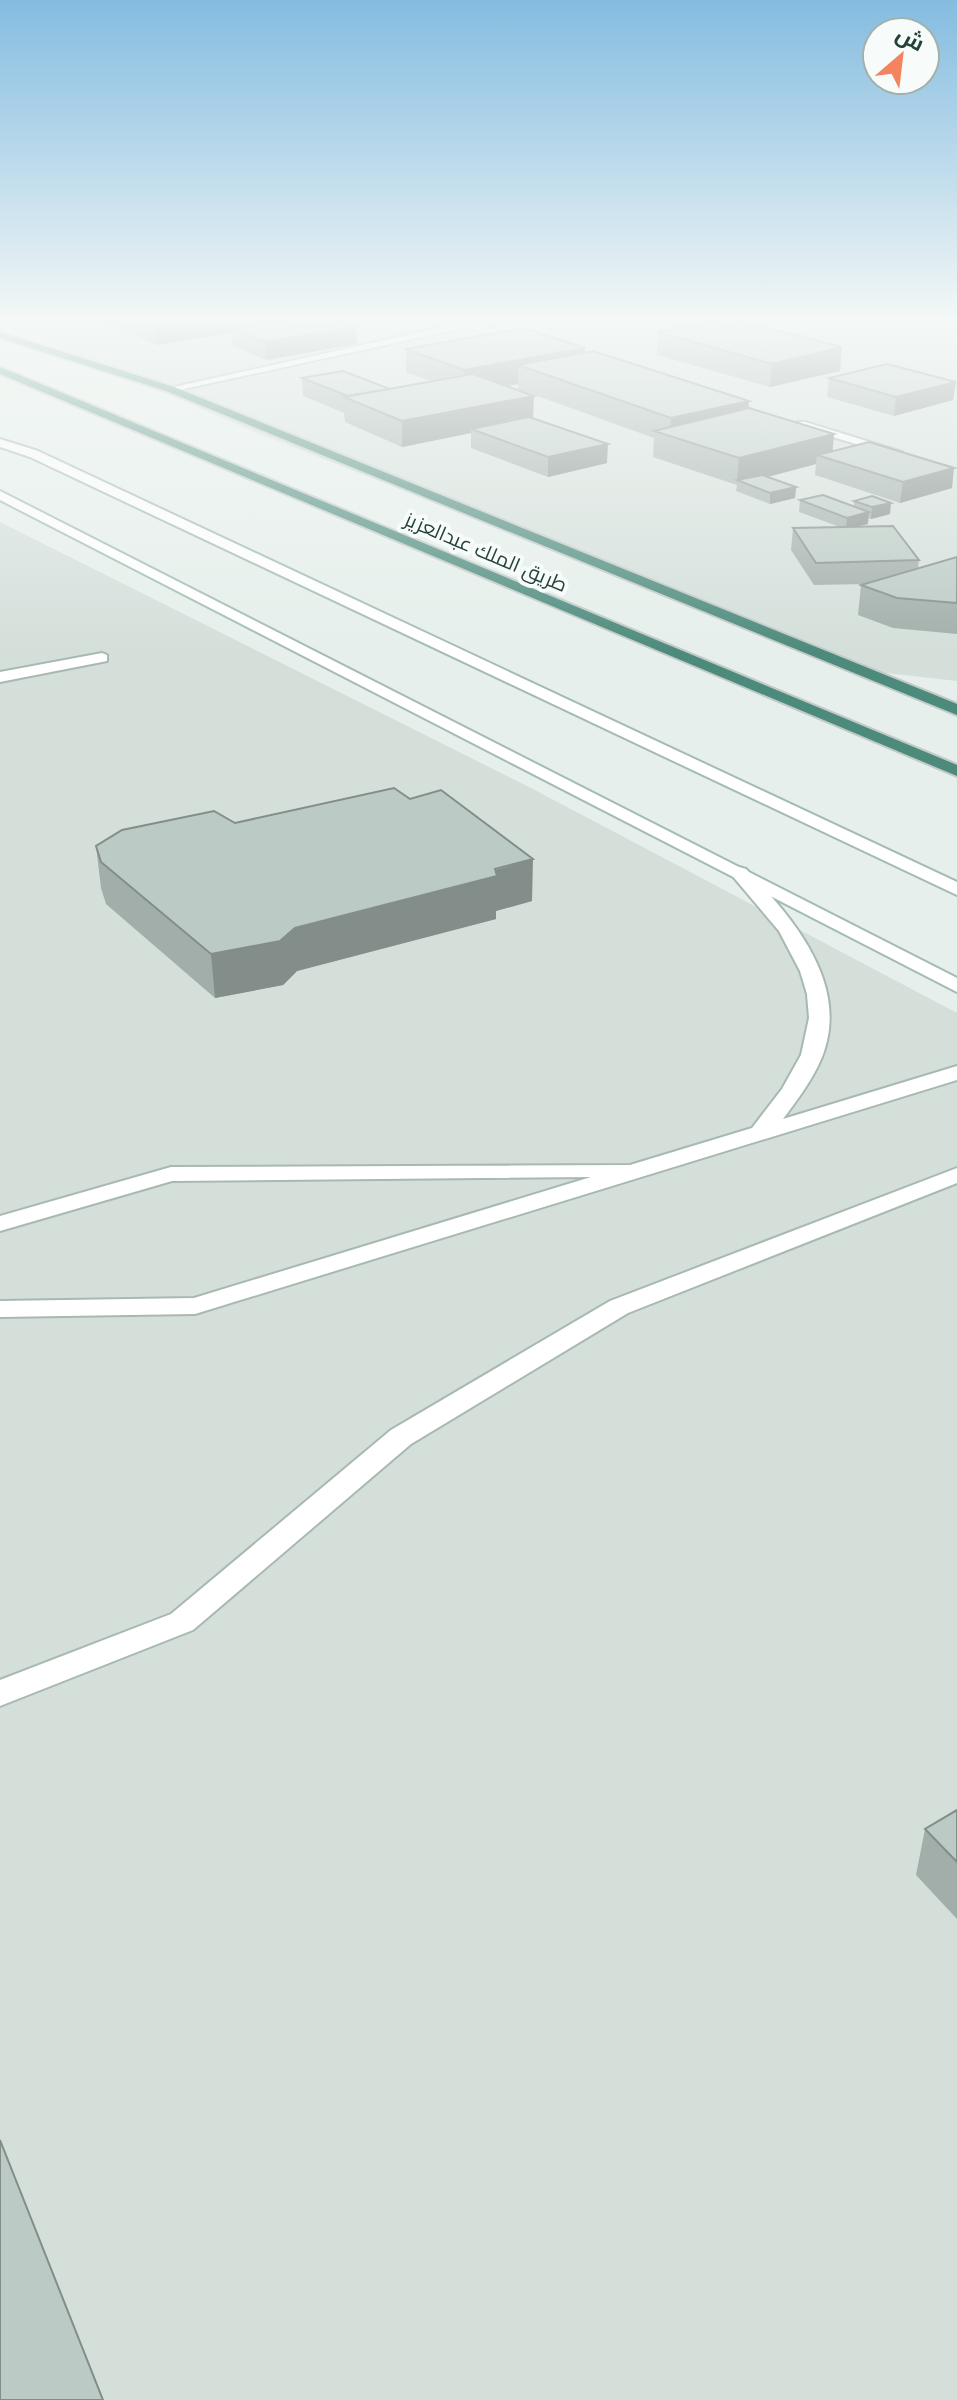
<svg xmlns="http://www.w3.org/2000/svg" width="957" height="2400" font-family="'Varela Round',Cairo,sans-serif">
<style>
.built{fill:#d4dfda}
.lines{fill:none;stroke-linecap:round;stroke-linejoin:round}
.minor-casing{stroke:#a8b8b2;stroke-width:4}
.secondary-casing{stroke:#a4bbb3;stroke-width:4}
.trunk-casing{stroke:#c2cac8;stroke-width:4}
.minor{fill:#fff;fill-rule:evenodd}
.secondary{fill:#fff;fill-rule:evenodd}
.trunk{fill:#4c8a7c;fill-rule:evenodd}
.wall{fill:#a1aea9}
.shaded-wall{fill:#838d89}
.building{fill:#bbcac4;stroke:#838d89;stroke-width:2}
.labels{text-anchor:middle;stroke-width:8;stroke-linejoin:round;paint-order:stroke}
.far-street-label{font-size:20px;fill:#24423a;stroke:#f7fbf9}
</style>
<rect width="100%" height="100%" fill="#e6efeb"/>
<g class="built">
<polygon points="0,317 957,317 957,681 868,671 249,430 0,321"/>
<polygon points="0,522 531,788 957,1013 957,2400 0,2400"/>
</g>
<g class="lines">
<g class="minor-casing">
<g id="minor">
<polygon points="441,317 469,321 506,317 480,325 529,342 524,345 468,327 170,392 165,389 457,324"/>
<polygon points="797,422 805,422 902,452 892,455 797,426"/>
<polygon points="102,653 107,655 107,661 0,682 0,672"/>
<path d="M 739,867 L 746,869 C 792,917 851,984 822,1057 C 813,1079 798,1099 783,1119 L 957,1066 L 957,1080 L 195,1314 L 0,1317 L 0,1301 L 194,1298 L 591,1177 L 172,1181 L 0,1231 L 0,1216 L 171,1167 L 630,1165 L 752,1128 L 782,1089 L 801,1055 L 809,1018 L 807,994 L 800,971 L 779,931 L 730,873 Z"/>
<polygon points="957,1168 957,1183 628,1313 411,1444 193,1630 0,1706 0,1680 171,1614 391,1430 610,1301"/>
</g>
</g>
<g class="secondary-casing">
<g id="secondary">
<polygon points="0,439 38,451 957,882 957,895 30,457 0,447"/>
<polygon points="0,491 957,978 957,992 0,500"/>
</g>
</g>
<g class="trunk-casing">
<g id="trunk">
<polygon points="0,332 174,387 957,704 957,715 166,391 0,338"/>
<polygon points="0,367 957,765 957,776 0,374"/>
</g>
</g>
<use href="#minor" class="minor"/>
<use href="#secondary" class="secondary"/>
<use href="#trunk" class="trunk"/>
</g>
<g class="wall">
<polygon points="89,317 274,317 274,322 356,327 357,344 266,360 233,346 232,333 157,345 108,323 108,322 104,322"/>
<polygon points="658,332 840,371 770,387 657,355"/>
<polygon points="406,349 585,353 748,408 832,451 952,488 900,503 815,475 816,464 768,477 796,487 795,498 770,504 736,491 737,485 653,457 654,438 518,389 518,384 506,386 533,418 607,463 548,477 471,448 471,433 402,447 345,422 344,413 303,396 302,378 390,389 431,381 406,372"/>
<polygon points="829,378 956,382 953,400 894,416 827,397"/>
<polygon points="800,500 854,507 854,501 890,514 871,519 868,518 868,524 856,526 919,560 918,568 957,557 957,634 893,628 858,615 861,585 866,584 814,585 791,550 793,528 840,527 799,512"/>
<polygon points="235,823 532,901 496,911 496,919 297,971 283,985 215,998 106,904 101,888 96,846"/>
<polygon points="957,1810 957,1919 916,1875 925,1829"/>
</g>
<g class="shaded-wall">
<polygon points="103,317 108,317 108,322 104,322"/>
<polygon points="190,317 274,317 275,326 231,329 232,333 157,345 155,322"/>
<polygon points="356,327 357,344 266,360 265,342"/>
<polygon points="842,347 840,371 770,387 772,364"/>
<polygon points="585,348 584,371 518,365 518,384 465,394 464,370"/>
<polygon points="956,382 953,400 894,416 896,397"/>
<polygon points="534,396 533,421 471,429 471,433 402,447 402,421"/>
<polygon points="749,401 747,426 670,436 671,418"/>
<polygon points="834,434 832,460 817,455 816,464 744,483 737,480 739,458"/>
<polygon points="608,444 607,463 548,477 548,457"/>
<polygon points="954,468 952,488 900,503 903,482"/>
<polygon points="796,487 795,498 770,504 770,493"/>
<polygon points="891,503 890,514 871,519 872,507"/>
<polygon points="869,512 868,524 846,529 847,518"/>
<polygon points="533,859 532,901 496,911 496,919 297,971 283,985 215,998 211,954 295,928"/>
</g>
<g class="building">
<polygon points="143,317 190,317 155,322"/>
<polygon points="308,317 328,317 356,327 265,342 231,329"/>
<polygon points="728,318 842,347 772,364 658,332"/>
<polygon points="524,328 585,348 464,370 406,349"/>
<polygon points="593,351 749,401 671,418 518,365"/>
<polygon points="887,364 956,382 896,397 829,378"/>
<polygon points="343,371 390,389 348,396 302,378"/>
<polygon points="473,374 534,396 402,421 344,397"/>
<polygon points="749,408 834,434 739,458 654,431"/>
<polygon points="529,417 608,444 548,457 471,429"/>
<polygon points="869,442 954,468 903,482 817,455"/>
<polygon points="762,475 796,487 770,493 737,480"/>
<polygon points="823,495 869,512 847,518 800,500"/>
<polygon points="872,496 891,503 872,507 854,501"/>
<polygon points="893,526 919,560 816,563 793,528"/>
<polygon points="957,557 957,603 897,598 861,585"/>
<polygon points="394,788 410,799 441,790 533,859 495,869 497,876 295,928 280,941 211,954 101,862 96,846 122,830 214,811 235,823"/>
<polygon points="957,1810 957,1862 925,1829"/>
<polygon points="0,2140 103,2400 0,2400"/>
</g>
<linearGradient id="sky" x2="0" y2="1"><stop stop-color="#84bce0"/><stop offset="0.49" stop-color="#f4f8f6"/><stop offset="1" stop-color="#f4f8f6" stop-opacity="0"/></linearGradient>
<rect width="957" height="653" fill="url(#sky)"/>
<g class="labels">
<g class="far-street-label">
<text transform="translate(486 552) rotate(23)" y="7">طريق الملك عبدالعزيز</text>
</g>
</g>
<g transform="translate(901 56) rotate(28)"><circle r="38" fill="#f7fbf9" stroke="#a3b1ad" stroke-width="2"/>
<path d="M0-6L14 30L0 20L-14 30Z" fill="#f4845f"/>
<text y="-12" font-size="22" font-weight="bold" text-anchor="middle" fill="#24423a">ش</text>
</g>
</svg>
